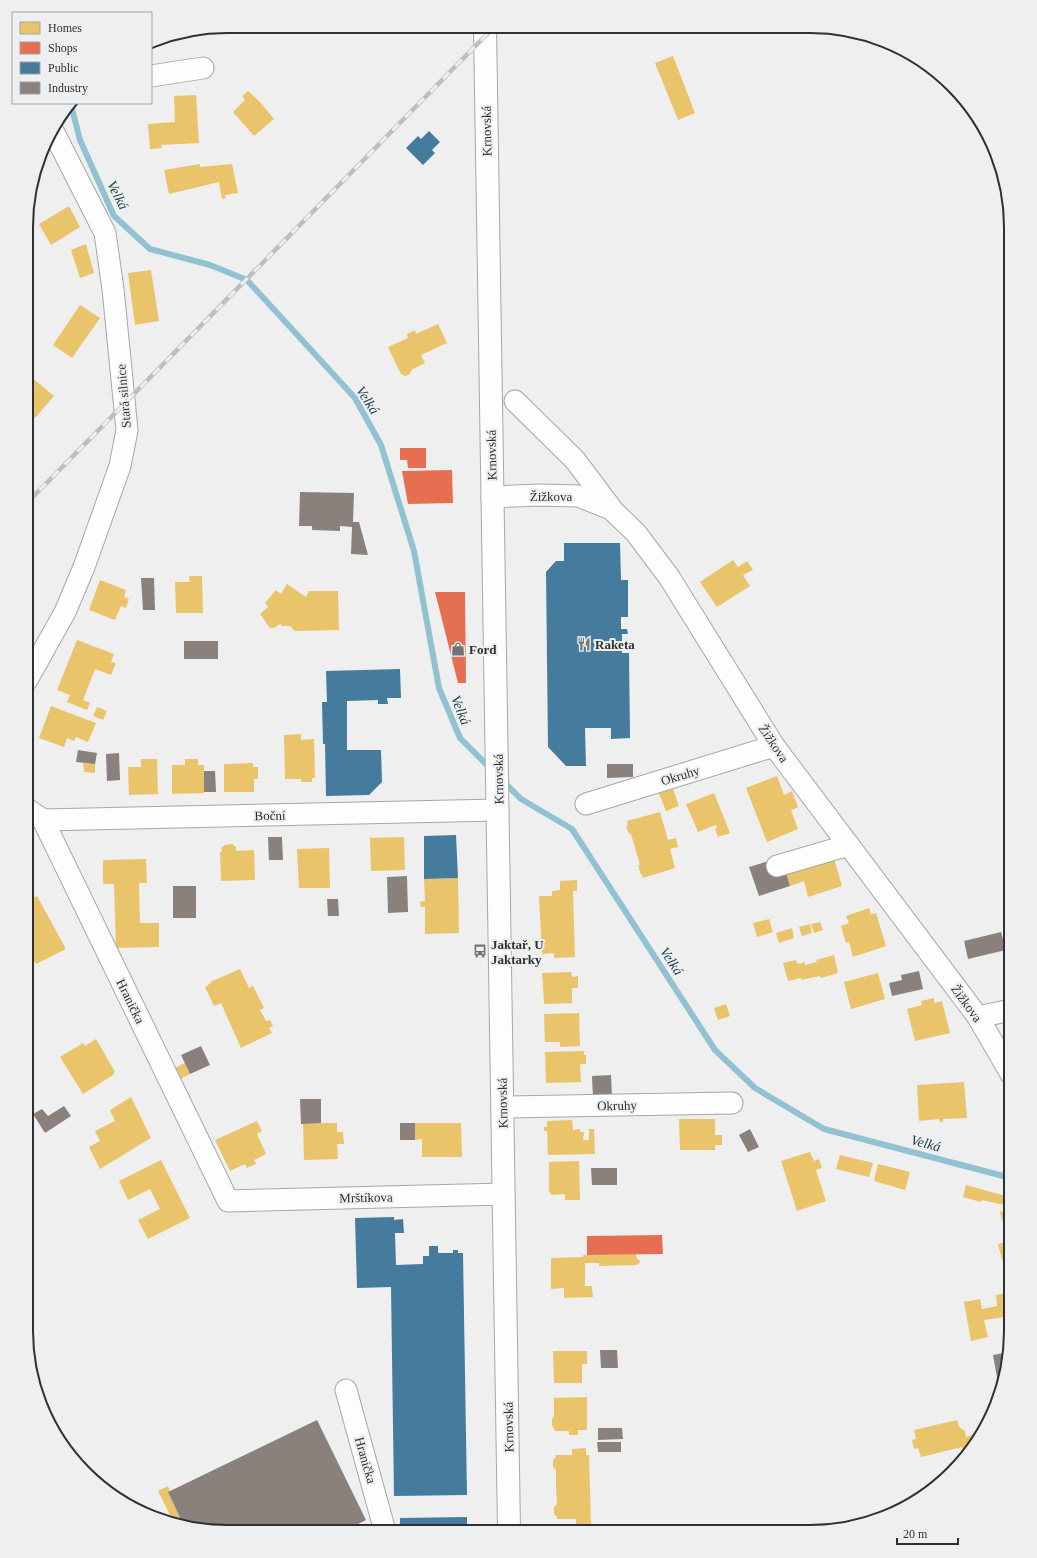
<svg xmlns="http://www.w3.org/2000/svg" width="1037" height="1558" font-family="Georgia,serif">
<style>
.homes{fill:#e9c46a}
.shops{fill:#e76f51}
.public{fill:#457b9d}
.industry{fill:#8a817c}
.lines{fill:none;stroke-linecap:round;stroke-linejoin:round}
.stream{stroke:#90c2d1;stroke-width:6}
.minor-casing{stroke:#a7a7a8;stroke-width:23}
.major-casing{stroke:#a7a7a8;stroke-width:24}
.minor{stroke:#fdfdfd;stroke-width:21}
.major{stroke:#fdfdfd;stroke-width:22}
.rail-casing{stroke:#bebebf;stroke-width:4.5}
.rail{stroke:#eeeff1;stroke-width:3;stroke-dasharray:9;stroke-linecap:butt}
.labels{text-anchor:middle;stroke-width:4;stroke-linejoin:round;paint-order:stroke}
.street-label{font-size:13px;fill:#2f3031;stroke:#eeeff1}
.poi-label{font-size:13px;font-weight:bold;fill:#2f3031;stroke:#eeeff1;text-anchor:start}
.water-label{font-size:14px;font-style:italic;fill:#173a43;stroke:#eeeff1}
.rim{fill:none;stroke:#2f3031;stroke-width:2}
</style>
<rect width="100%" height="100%" fill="#efeff0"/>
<g class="homes">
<polygon points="673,56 695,113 678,120 655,63"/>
<polygon points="248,91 260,102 274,119 254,136 233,112 245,100 242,96"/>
<polygon points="196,95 199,143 161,145 162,148 150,149 148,124 175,122 174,96"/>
<polygon points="200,164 200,167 232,164 238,193 225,195 226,198 222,199 219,182 169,194 164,170"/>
<polygon points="69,206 80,227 51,245 39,224"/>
<polygon points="86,244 94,273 80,278 71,250"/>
<polygon points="151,270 159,321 135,325 128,273"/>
<polygon points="80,305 100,318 72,358 53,345"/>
<polygon points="438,324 447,343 421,355 425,363 411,370 410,374 405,376 401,374 388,347 408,338 407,334 415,330 416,334"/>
<polygon points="31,377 54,396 35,418 27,412 27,381"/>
<polygon points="733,560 738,567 747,561 753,570 743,575 750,586 717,607 700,582"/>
<polygon points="189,576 202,576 203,613 176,613 175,582 190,582"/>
<polygon points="100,580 126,590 124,597 129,599 126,608 121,606 115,620 89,610"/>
<polygon points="287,584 306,597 309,591 338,591 339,630 295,631 290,626 282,626 280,624 274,628 270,628 260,614 268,607 265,603 276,590 281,594"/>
<polygon points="77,640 114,654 111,662 116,663 111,675 95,669 83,700 90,703 87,710 67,702 70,695 57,690"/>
<polygon points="51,706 96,723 88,742 76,737 74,741 67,738 64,747 39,738"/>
<polygon points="97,707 107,711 103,720 93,716"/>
<polygon points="301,734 301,740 314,739 315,778 312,778 312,782 301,782 301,779 285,779 284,735"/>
<polygon points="141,759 157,759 158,794 129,795 128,767 141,767"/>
<polygon points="185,759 198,759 198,765 204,765 204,793 172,794 172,765 185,765"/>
<polygon points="83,763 95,764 95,773 84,772"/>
<polygon points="253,763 253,767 258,767 258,779 254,779 254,792 224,792 224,764"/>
<polygon points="777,776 784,795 792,791 798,807 791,810 798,829 767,842 746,788"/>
<polygon points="672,786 679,806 666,811 658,791"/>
<polygon points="714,793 730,833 718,837 715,829 717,828 716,825 698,832 686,804"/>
<polygon points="660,812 668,840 676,838 678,847 670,849 675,868 643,878 642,874 641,875 638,865 640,865 631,834 629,834 626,826 628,825 627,821"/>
<polygon points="404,837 405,870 371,871 370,838"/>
<polygon points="232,844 236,847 236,851 254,850 255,880 221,881 220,852 222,851 221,848 225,845"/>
<polygon points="329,848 330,888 299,888 297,849"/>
<polygon points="833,855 842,886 808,897 804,881 790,886 785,869"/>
<polygon points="146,859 147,883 139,883 140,923 159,923 159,947 116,948 114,884 103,884 103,860"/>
<polygon points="458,878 459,933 425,934 425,907 421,907 420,902 425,901 424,879"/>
<polygon points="577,880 577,891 573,891 575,957 554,958 554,953 542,954 539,896 552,896 552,891 560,890 560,881"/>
<polygon points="37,896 66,949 36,964 27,946 27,901"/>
<polygon points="869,908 871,914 876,913 886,946 853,957 849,942 846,943 841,926 849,923 846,916"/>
<polygon points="769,919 773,932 757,937 753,923"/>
<polygon points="820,922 823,930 814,933 811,924"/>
<polygon points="810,924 812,933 802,936 799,927"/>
<polygon points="792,928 794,938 779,943 776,933"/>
<polygon points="1011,954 1011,978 1010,978 1005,956"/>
<polygon points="834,955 838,973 821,978 820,976 801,980 801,978 788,981 783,963 796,960 798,964 805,962 805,965 817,962 816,960"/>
<polygon points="240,969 249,988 253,986 264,1008 260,1010 266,1021 270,1020 273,1026 269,1028 272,1033 241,1048 221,1003 214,1006 205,987 211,983 210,982"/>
<polygon points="571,972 572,977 578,976 578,988 572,988 572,1003 544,1004 542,973"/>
<polygon points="878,973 885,999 851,1009 844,982"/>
<polygon points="934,998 934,1003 942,1001 950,1033 915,1041 907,1009 922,1005 921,1001"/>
<polygon points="726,1004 730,1016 718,1020 714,1008"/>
<polygon points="579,1013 580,1046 560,1047 560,1042 545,1042 544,1014"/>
<polygon points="96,1039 115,1072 113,1075 83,1094 60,1057 83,1043 85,1046"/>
<polygon points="584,1051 584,1055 586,1055 586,1064 580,1064 581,1082 546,1083 545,1052"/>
<polygon points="185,1063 190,1074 174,1082 169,1071"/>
<polygon points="964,1082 967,1118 943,1119 943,1122 940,1122 939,1119 919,1121 917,1085"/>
<polygon points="131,1097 151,1138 100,1169 89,1147 100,1141 95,1131 115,1121 110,1110"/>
<polygon points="679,1119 715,1119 715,1135 722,1135 722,1145 715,1145 715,1150 680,1150"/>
<polygon points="572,1120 573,1130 580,1129 580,1132 584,1132 583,1140 589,1140 589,1129 594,1129 595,1154 548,1155 547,1131 544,1131 544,1127 547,1127 547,1121"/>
<polygon points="257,1121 262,1131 257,1134 266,1154 254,1160 256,1164 247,1168 245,1164 230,1171 215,1140"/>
<polygon points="303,1123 337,1123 337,1132 343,1132 344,1144 337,1144 338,1159 304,1160"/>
<polygon points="415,1123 461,1123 462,1157 422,1157 422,1139 415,1140"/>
<polygon points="810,1152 814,1161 819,1159 822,1168 816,1170 826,1201 797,1211 781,1161"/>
<polygon points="840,1155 873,1163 869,1177 836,1169"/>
<polygon points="161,1160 190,1218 148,1239 138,1220 160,1209 150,1189 128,1200 119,1181"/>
<polygon points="579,1161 580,1200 565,1200 565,1194 552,1195 549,1192 549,1162"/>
<polygon points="878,1164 910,1172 905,1190 874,1181"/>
<polygon points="966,1185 1006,1196 1004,1205 982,1200 981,1202 963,1197"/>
<polygon points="1011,1209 1011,1238 1007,1239 1000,1212"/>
<polygon points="1011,1241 1011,1259 1002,1260 998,1244"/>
<polygon points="636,1254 637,1259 639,1259 640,1263 637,1264 637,1265 599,1266 599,1263 585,1263 585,1286 592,1286 593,1297 564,1298 564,1288 551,1289 551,1258 583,1257 583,1255"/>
<polygon points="1011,1292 1011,1316 984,1320 988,1337 971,1341 964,1302 980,1299 982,1309 997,1306 996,1295"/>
<polygon points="553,1351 587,1351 587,1364 582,1364 582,1383 554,1383"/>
<polygon points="587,1397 587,1430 578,1430 578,1435 569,1435 569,1431 555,1431 552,1425 552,1419 554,1416 554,1398"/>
<polygon points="957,1420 959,1427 965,1431 966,1437 978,1433 979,1438 977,1443 965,1456 962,1447 921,1457 918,1448 914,1449 912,1440 916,1439 914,1430"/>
<polygon points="586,1448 586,1455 589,1455 591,1525 576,1526 576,1519 557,1519 557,1517 554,1514 554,1507 557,1504 556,1487 556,1470 553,1467 553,1460 556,1457 555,1455 572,1455 572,1449"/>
<polygon points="168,1486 170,1491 168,1492 184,1526 174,1523 158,1491"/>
</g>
<g class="shops">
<polygon points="400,448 426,448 426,468 408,468 407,460 400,460"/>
<polygon points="452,470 453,503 408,504 402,471"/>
<polygon points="435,592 465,592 466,683 458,683"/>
<polygon points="662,1235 663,1254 587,1255 587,1236"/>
</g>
<g class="public">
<polygon points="429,131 440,142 432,150 435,153 423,165 406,148 418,136 421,139"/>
<polygon points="564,543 620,543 621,580 628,580 628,617 621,617 621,629 627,629 628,634 622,634 622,653 629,653 630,738 611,739 611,728 585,728 586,766 566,766 548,747 546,572 556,561 564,561"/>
<polygon points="400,669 401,698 387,698 388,704 378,704 378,700 347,701 347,750 381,750 382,782 369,795 326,796 325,744 323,744 322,702 327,702 326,671"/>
<polygon points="456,835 458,878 424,879 424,836"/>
<polygon points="394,1217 394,1220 403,1219 404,1233 395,1233 396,1265 423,1264 423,1256 429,1256 429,1246 438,1246 438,1253 453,1253 453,1250 458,1250 458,1253 463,1253 467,1495 394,1496 391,1287 357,1288 355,1218"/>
<polygon points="467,1517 467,1531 400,1531 400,1518"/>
</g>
<g class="industry">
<polygon points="300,492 354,493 353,522 359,522 368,555 351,554 352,527 340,526 340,531 312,530 312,526 299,526"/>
<polygon points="141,578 154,578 155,610 143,610"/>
<rect x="184" y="641" width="34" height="18"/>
<polygon points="78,750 97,753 95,764 76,762"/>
<polygon points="119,753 120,780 107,781 106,754"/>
<polygon points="607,764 633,764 633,777 607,778"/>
<polygon points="204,771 215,771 216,792 204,792"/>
<polygon points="268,837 282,837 283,860 269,860"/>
<polygon points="772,860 785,869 790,886 759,896 749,867"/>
<polygon points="407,876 408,912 388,913 387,877"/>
<rect x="173" y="886" width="23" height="32"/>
<polygon points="327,899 338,899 339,916 328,916"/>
<polygon points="1001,932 1006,950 968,959 964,941"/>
<polygon points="919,971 923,989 892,996 889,983 902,980 901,975"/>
<polygon points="201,1046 210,1065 190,1074 181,1055"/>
<polygon points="611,1075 612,1097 593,1098 592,1076"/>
<polygon points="300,1099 321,1099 321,1123 301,1124"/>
<polygon points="64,1106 71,1116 45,1133 33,1114 42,1109 48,1116"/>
<rect x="400" y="1123" width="15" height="17"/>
<polygon points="750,1129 759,1147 748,1152 739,1135"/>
<polygon points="591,1168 617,1168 617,1185 592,1185"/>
<polygon points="600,1350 617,1350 618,1368 601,1368"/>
<polygon points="1009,1352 1003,1382 998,1383 993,1355"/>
<polygon points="317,1420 366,1520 344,1531 201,1530 184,1526 168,1492"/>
<polygon points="598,1428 622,1428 623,1439 598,1440"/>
<polygon points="597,1442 621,1442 621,1452 598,1452"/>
</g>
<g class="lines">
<g class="stream">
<polyline points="71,105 80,140 114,216 150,249 210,265 247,280 355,398 381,445 414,551 439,688 460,738 491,769"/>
<polyline points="503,781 521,799 572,829 715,1050 755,1088 824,1129 1011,1178"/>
</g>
<g class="minor-casing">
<g id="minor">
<polyline points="151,76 203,68"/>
<polyline points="515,401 575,460 611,508"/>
<polyline points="492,497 540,495 578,496 611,509 636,533 669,577 774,746 978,1017 1011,1074"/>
<polyline points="27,680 65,612 84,567 120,466 127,430 113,289 105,233 52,129"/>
<polyline points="586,804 774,746"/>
<polyline points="27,809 43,820 228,1201 504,1194"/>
<polyline points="43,820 498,810"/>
<polyline points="777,866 849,845"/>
<polyline points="978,1017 1011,1010"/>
<polyline points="502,1107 732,1103"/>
<polyline points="346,1390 385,1531"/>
</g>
</g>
<g class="major-casing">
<polyline id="major" points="485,27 509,1531"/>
</g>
<use href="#minor" class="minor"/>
<use href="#major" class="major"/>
<g class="rail-casing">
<polyline id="rail" points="27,503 494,27"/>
</g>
<use href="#rail" class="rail"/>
</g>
<defs>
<g id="restaurant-bare" transform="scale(1.08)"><path d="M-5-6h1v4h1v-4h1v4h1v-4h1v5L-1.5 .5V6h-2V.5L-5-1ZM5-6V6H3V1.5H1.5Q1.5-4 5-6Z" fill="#727374" stroke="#eeeff1" stroke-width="2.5" paint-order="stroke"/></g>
<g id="shop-bare" transform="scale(1.08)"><path d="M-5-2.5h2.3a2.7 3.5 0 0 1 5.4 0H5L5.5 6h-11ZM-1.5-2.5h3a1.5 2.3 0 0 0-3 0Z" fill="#727374" stroke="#eeeff1" stroke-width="2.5" paint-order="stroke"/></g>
<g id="bus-bare" transform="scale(1.08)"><path d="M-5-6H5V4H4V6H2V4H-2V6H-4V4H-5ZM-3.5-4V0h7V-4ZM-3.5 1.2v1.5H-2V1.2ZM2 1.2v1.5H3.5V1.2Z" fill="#727374" stroke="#eeeff1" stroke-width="2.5" paint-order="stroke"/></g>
</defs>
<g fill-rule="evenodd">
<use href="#restaurant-bare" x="584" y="644"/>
<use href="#shop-bare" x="458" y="649"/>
<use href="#bus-bare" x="480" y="951"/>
</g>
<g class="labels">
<g class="street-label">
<text transform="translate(486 131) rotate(-91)" y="5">Krnovská</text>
<text transform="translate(123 396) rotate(-95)" y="5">Stará silnice</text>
<text transform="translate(491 455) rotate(-91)" y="5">Krnovská</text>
<text x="551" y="501">Žižkova</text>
<text transform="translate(774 743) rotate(56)" y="5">Žižkova</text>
<text transform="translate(680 775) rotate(-17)" y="5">Okruhy</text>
<text transform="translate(498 779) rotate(-91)" y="5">Krnovská</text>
<text transform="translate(270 815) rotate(-1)" y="5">Boční</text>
<text transform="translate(131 1001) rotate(64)" y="5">Hranička</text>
<text transform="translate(967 1003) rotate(54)" y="5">Žižkova</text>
<text transform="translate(502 1103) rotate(-91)" y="5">Krnovská</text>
<text transform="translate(617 1105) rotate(-1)" y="5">Okruhy</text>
<text transform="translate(366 1197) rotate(-1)" y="5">Mrštíkova</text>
<text transform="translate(508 1427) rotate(-91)" y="5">Krnovská</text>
<text transform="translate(366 1460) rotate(74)" y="5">Hranička</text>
</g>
<g class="poi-label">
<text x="595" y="649">Raketa</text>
<text x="469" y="654">Ford</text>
<text x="491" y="949">Jaktař, U<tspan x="491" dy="15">Jaktarky</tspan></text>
</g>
<g class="water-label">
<text transform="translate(118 195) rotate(63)" y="5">Velká</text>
<text transform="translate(368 400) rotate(57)" y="5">Velká</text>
<text transform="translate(461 710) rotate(68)" y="5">Velká</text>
<text transform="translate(672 961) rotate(57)" y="5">Velká</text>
<text transform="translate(926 1143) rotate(15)" y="5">Velká</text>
</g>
</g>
<path d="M0 0H1037V1558H0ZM227 33H810A194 194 0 0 1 1004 227V1331A194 194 0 0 1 810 1525H227A194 194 0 0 1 33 1331V227A194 194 0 0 1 227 33Z" fill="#eeeff1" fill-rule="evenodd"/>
<path class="rim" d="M227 33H810A194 194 0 0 1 1004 227V1331A194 194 0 0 1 810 1525H227A194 194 0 0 1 33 1331V227A194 194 0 0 1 227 33Z"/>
<rect x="12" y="12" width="140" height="92" fill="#eeeff1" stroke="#a2a3a4"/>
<rect x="20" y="22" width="20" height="12" fill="#e9c46a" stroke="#a2a3a4"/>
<text x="48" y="32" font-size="12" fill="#2f3031">Homes</text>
<rect x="20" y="42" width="20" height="12" fill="#e76f51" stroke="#a2a3a4"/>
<text x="48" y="52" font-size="12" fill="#2f3031">Shops</text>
<rect x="20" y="62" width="20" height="12" fill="#457b9d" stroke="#a2a3a4"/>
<text x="48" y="72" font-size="12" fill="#2f3031">Public</text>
<rect x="20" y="82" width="20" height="12" fill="#8a817c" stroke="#a2a3a4"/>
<text x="48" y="92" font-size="12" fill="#2f3031">Industry</text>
<path d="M897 1538v6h61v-6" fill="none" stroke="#2f3031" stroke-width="2"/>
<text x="903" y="1538" font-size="12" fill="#2f3031" stroke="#eeeff1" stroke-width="3" paint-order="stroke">20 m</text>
</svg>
